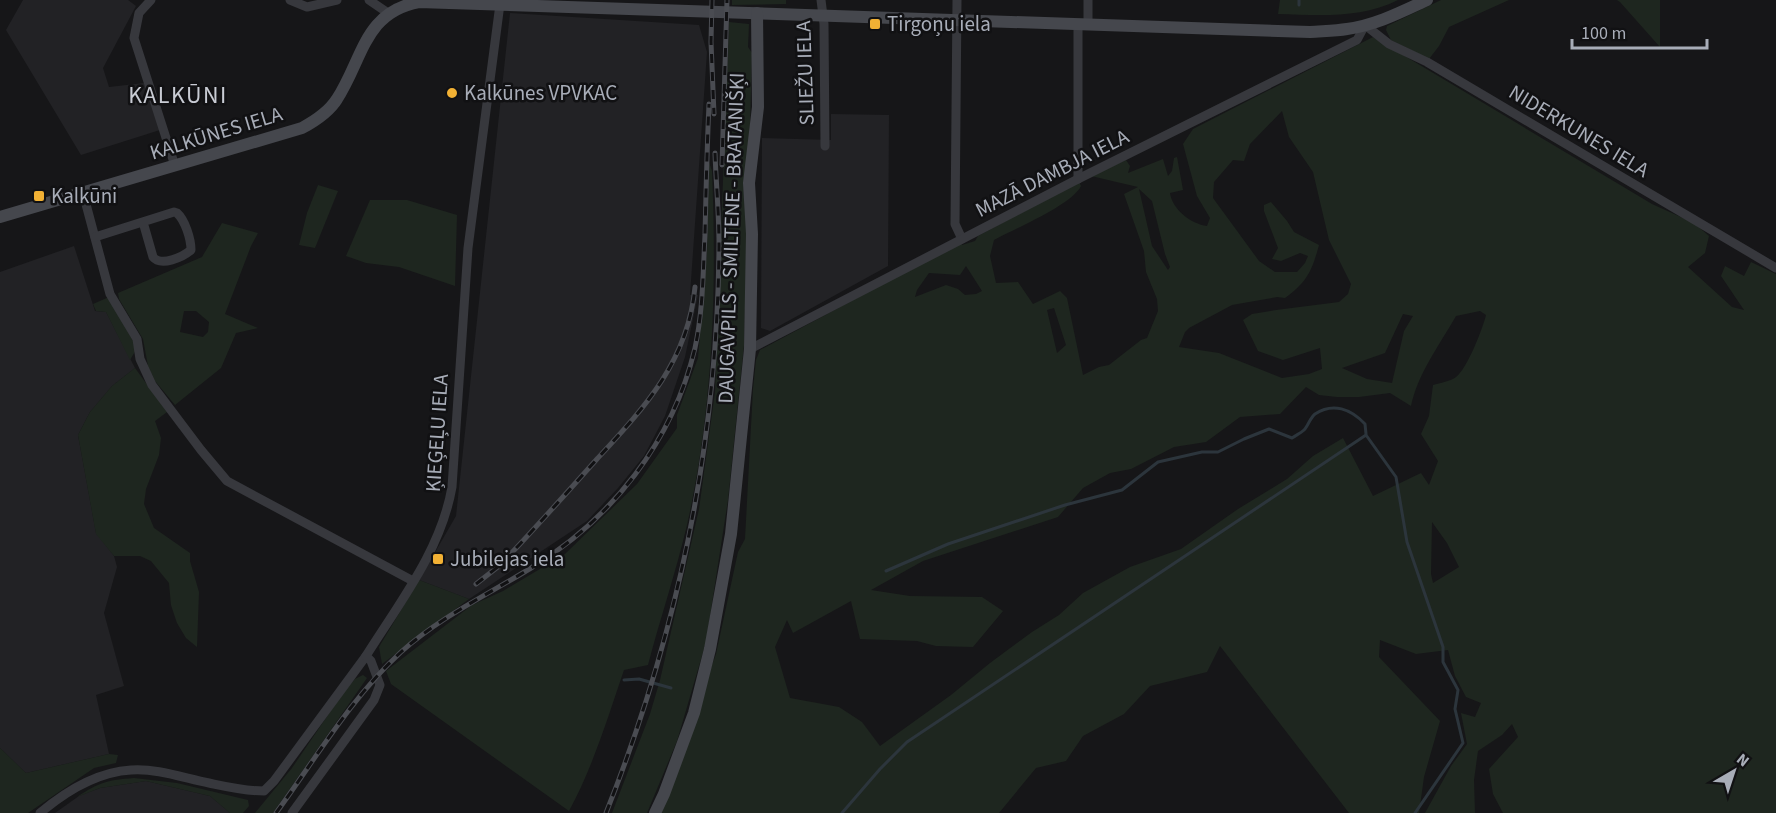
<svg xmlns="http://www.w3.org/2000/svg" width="1776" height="813" font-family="'Source Sans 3',sans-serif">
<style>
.built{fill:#222225}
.green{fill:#1e261f;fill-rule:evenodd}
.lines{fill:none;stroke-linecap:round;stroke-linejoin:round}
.stream{stroke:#2c353c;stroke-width:3}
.street{stroke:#37383d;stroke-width:9}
.secondary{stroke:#45474d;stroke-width:12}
.rail-casing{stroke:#4a4c52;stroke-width:5}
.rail{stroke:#111113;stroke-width:3;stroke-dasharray:9;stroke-linecap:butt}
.poi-dot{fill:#f2b134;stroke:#111113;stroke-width:2}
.labels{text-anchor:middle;stroke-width:5;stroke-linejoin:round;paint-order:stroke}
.poi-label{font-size:21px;fill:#a8adb8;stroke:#111113;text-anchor:start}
.street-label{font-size:21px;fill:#a8adb8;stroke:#111113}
.quarter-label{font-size:24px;letter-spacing:1.5px;fill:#c9ccd4;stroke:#111113}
</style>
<rect width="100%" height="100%" fill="#161618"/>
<g class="built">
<polygon points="23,0 128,0 136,6 103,68 109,87 144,83 160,130 81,155 6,30"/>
<polygon points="510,13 699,25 707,52 690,295 698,295 685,357 665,416 644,456 618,488 587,521 469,599 419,580 456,516"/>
<polygon points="831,114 889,115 888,266 770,331 761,328 762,138 831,140"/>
<polygon points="74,246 95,311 106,312 135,368 112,386 90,412 78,435 96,533 114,556 117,567 104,613 124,686 96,695 109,754 26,773 0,748 0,272"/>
<polygon points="146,781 210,796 230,813 55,813 79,796 100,788"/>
</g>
<g class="green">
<polygon points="732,0 786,0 786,4 732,5"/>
<path d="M 1280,0 L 1398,0 C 1361,19 1318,15 1278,14 Z"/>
<polygon points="1441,0 1509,0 1449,27 1439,46 1429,59 1391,40 1386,30 1387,26"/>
<polygon points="1617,0 1660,0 1660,47 1620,2"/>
<polygon points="729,22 749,24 748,47 752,53 744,345 728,500 706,642 677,741 647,813 612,813 650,714 660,680 699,509 715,392"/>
<path d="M 1373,37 L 1652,204 L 1694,223 L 1709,236 L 1705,253 L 1688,267 L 1732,307 L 1744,310 L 1721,276 L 1725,266 L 1744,276 L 1751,262 L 1776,274 L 1776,813 L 1503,813 L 1493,794 L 1489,769 L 1518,737 L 1512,724 L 1502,735 L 1478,751 L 1474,780 L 1475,813 L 1425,813 L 1451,766 L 1467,744 L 1461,713 L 1475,717 L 1481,703 L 1466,697 L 1455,676 L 1448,650 L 1416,654 L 1380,640 L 1379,657 L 1440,721 L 1424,777 L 1419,813 L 1349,813 L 1220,646 L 1207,672 L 1150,686 L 1124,714 L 1083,736 L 1066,761 L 1036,768 L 999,813 L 658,813 L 716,654 L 738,552 L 745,539 L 753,389 L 756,360 L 760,350 L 961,242 L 962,245 L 975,241 L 978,236 L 1079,182 L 1081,186 C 1072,205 1014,229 994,240 L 990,256 L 996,283 L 1018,282 L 1033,304 L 1060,291 L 1067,298 L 1083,375 L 1099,367 L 1109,365 L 1141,340 L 1147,338 L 1158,311 L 1157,299 L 1146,272 L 1144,251 L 1124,194 L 1138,187 L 1091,176 L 1126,160 L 1130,166 L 1128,173 L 1163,159 L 1168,176 L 1172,171 L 1174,158 L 1177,157 L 1183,190 L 1170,193 C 1172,209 1191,224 1207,226 L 1210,218 L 1197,196 L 1183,144 L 1193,129 ZM 1282,111 L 1289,137 L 1313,172 L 1329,240 L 1351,284 L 1348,294 L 1339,302 L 1276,310 L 1252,314 L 1243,320 L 1258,351 L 1283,360 L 1320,348 L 1322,369 L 1309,374 L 1282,378 L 1219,353 L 1179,347 L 1185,332 L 1189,328 L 1232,305 L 1277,297 L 1285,298 C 1307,282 1312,271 1319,245 L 1294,232 L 1287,221 L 1271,202 L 1264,205 L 1264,211 L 1278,248 L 1272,259 L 1281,261 L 1300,253 L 1308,256 L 1305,263 L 1297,272 L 1275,272 L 1259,261 L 1213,198 L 1214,182 L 1233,160 L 1244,161 L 1250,144 ZM 1139,189 L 1152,201 L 1165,254 L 1170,267 L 1168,270 L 1152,246 ZM 966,266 L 982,291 L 976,294 L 965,295 L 958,289 L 946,285 L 915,297 L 917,290 L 929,273 L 960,275 ZM 1054,308 L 1066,345 L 1057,353 L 1047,310 ZM 1480,311 L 1486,315 C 1483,328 1467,369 1456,377 C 1451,381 1440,383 1433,385 L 1429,416 L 1421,434 L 1438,461 L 1429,485 L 1421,473 L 1373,496 L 1343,438 L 1313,456 L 1287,479 L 1238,509 L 1181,549 L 1130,567 L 1083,593 L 1059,615 L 1032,632 L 990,663 L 951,695 L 880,746 L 862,722 L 839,707 L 790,698 L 775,647 L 787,620 L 793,633 L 851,601 L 860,639 L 917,641 L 936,646 L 973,647 L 1003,611 L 982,597 L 910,596 L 871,590 L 923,561 L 1058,517 L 1083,488 L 1110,473 L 1131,469 L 1174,447 L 1206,442 L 1240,417 L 1280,414 L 1306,387 L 1319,395 L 1337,397 L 1359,397 L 1390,393 L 1411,406 C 1418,373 1439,346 1456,316 ZM 1403,314 L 1413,316 L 1404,331 L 1392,383 L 1367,379 L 1342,368 L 1385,353 ZM 1432,522 L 1447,543 L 1459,567 L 1433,583 L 1431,574 Z"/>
<path d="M 709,162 L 712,171 C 717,288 713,410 687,525 C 676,572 660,619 648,665 L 624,670 C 608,717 593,767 569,811 L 391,684 L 386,671 L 472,605 L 503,591 L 565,554 L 637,484 L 677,428 L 677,415 L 698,358 L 707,251 Z"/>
<polygon points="318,185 338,191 315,248 299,245 307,213"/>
<polygon points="370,200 407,200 457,215 455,286 399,267 366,263 346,256"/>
<path d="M 222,223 L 258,233 L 251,246 L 225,314 L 258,328 L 236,333 L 221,368 L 175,405 L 155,381 L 148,366 L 143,339 L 119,299 L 118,293 L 202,257 ZM 184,311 L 196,311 L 209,322 L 208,332 L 203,337 L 180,332 Z"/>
<polygon points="109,297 137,348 130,360 106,312 96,311 93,304"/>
<polygon points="135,368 167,412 155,421 161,438 159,455 146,489 144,504 154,528 190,553 190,561 199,592 197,647 186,638 177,623 171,605 169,583 151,561 140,556 114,556 96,534 78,435 90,412 112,386"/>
<polygon points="419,580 469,599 382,664 379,647"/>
<polygon points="363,675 367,678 273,813 255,813 292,768 345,690 355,679"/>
<polygon points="0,748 26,773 109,754 118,755 116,763 94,768 28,813 0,813"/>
<path d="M 134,778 L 177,783 L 248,800 L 249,806 L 243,813 L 230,813 L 210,796 L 146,781 L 100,788 L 77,797 C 100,782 107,780 134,778 Z"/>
</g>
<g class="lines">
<g class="stream">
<polyline points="1299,5 1299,0"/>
<path d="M 886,571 L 948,544 L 1065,505 L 1122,490 L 1158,462 L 1202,452 L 1218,452 L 1244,439 L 1269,429 L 1292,438 C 1296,435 1301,433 1304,430 C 1308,426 1310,418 1315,414 C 1333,402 1351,409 1365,424 L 1366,434"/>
<polyline points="624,680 639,679 671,688"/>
<polyline points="842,813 880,769 907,742 1366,435 1396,477 1407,542 1443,647 1443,662 1458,690 1455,709 1463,743 1415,813"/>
</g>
<g class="street">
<polyline points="151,0 139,13 134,38 175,166"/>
<polyline points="290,0 307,7 337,0"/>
<polyline points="369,0 388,13"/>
<polyline points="821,0 824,24 825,146"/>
<polyline points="957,0 955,224 962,239"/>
<polyline points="1088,0 1088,24"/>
<polyline points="1078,24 1078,179"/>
<polyline points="83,193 110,294 137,339 140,359 152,385 201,450 227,481 413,581"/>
<path d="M 95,237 L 174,212 L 177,213 C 185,220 191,239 191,250 C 183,257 161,267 153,257 L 143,222"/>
<polyline points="750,349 1078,179 1357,40 1365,25 1389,44 1427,62 1776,268"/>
<path d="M 40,813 C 66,791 97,772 131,770 C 156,768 184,778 209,783 C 228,787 245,791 264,791 L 274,781 L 366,656"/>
<path d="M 292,813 L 374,700 L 380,685 L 371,661 L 366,656 C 400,602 441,550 452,487 L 468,248 L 500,4"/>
</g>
<g class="secondary">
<path d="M 0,217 L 302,128 C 315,121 329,112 337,99 C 363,59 364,12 419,2 L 1310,32 C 1322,31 1335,31 1347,29 C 1376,25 1401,12 1427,0"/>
<polyline points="655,813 664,794 694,713 710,649 731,534 750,349 752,234 749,183 758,107 757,13"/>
</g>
<g class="rail-casing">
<g id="rail">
<polyline points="712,0 711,42 714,114"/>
<polyline points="722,165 727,0"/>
<path d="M 476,584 L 499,566 L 520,544 C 546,516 572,487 597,459 C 645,407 688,361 695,287"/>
<path d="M 276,813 C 316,758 351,698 401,652 C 440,617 487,595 531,568 C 612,519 673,441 695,348 C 703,311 703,273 705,235 C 706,191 707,147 709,104"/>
<path d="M 606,813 C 678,632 718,439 719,244 C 719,213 716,183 715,153"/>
</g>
</g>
<use href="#rail" class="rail"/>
</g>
<g class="poi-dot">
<rect x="869" y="18" width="12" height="12" rx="3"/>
<circle cx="452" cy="93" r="6"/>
<rect x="33" y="190" width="12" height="12" rx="3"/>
<rect x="432" y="553" width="12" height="12" rx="3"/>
</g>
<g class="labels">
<g class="poi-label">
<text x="887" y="31">Tirgoņu iela</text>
<text x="464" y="100">Kalkūnes VPVKAC</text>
<text x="51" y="203">Kalkūni</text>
<text x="450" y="566">Jubilejas iela</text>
</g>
<g class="street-label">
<text transform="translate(805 73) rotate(-92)" y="7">SLIEŽU IELA</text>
<text transform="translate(1579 131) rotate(31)" y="7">NIDERKUNES IELA</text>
<text transform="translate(216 133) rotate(-17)" y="7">KALKŪNES IELA</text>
<text transform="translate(1052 173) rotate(-27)" y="7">MAZĀ DAMBJA IELA</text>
<text transform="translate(731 238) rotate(-88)" y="7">DAUGAVPILS - SMILTENE - BRATANIŠĶI</text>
<text transform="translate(437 433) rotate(-86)" y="7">ĶIEĢEĻU IELA</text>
</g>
<g class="quarter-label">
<text x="178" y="103">KALKŪNI</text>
</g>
</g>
<g transform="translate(1734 771) rotate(39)" stroke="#111113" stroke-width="4.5" paint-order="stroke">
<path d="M0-4.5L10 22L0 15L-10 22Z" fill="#a8adb8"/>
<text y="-9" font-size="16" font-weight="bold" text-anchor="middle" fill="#a8adb8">N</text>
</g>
<path d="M1572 39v9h135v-9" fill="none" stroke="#a8adb8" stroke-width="3"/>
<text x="1581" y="39" font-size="18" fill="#a8adb8" stroke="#111113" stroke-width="4.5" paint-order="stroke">100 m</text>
</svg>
